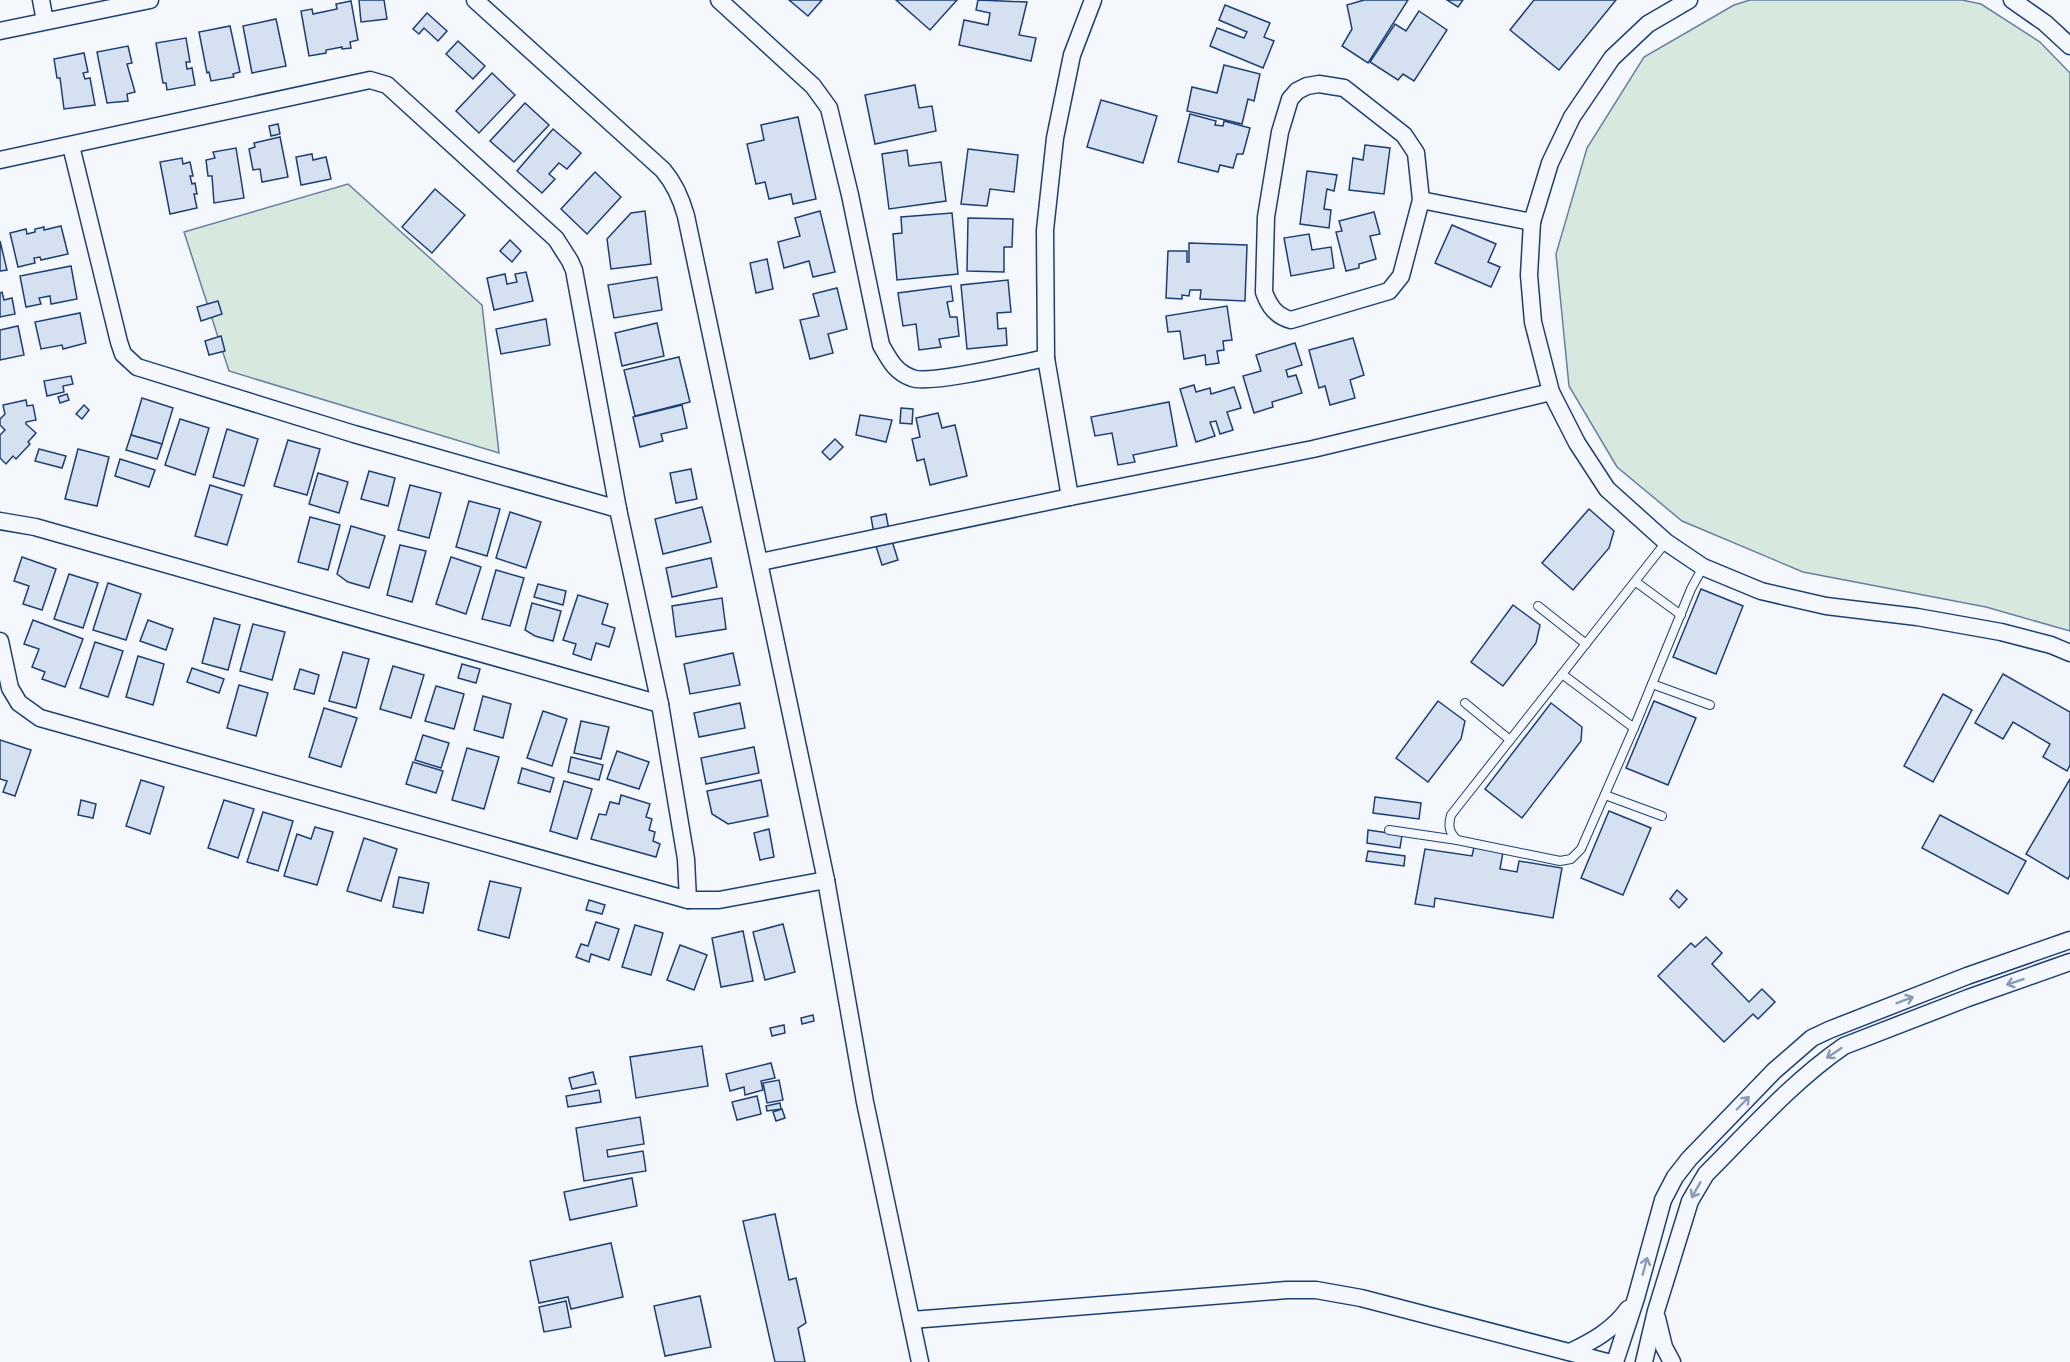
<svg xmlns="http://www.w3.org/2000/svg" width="2070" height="1362" font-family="'Varela Round',sans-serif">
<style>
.green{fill:#d7e8df;stroke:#687fa3;stroke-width:1.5}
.building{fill:#d5e0f0;stroke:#1d3f73;stroke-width:1.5}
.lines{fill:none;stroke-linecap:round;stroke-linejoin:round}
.service-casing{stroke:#1d3f73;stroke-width:10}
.minor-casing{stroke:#1d3f73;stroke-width:19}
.service{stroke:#f4f7fb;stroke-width:8}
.minor{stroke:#f4f7fb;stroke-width:16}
.oneway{stroke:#889bb7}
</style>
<rect width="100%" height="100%" fill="#f4f7fb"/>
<g class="green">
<polygon points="1750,0 1962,0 1981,4 2040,42 2070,73 2070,631 1986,607 1803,572 1682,521 1617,467 1569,386 1556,254 1587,148 1644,57 1734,5"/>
<polygon points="348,184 482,305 499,453 229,371 184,232"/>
</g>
<g class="building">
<polygon points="359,0 384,0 387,19 361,22"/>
<polygon points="789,0 822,0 808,16"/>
<polygon points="896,0 957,0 930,30"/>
<polygon points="978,0 1027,2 1019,35 1036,38 1031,61 959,45 964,20 988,25 990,13 976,10"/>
<polygon points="1364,0 1408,0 1368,63 1342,46 1352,29 1347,5"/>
<polygon points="1447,0 1463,0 1458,7"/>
<polygon points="1534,0 1616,0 1559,70 1510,30"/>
<polygon points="351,1 358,40 350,42 351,48 342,49 342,47 326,50 326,53 309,56 301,11 312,9 313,14 337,9 336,4"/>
<polygon points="1225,5 1270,23 1264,37 1274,41 1263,68 1210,46 1217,28 1244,38 1247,32 1219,20"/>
<polygon points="1419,11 1447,30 1414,81 1403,74 1398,80 1370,62 1395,24 1406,31"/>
<polygon points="427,13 447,31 438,41 424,28 419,34 413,29"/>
<polygon points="276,19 286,66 252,73 243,26"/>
<polygon points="230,26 240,72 233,74 234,77 211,81 209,72 207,73 199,32"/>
<polygon points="186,38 190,62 186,62 187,69 192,68 195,85 167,90 166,83 163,83 156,43"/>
<polygon points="458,41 485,66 473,79 446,54"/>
<polygon points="128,46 132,63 127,64 135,92 127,94 128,101 107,103 97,52"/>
<polygon points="84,53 88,72 83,73 85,79 90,78 95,105 64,109 60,78 57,78 54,59"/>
<polygon points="1224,65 1260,74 1254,101 1248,99 1242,124 1187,111 1192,87 1217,93"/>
<polygon points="492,73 515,95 479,133 456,111"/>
<polygon points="915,85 919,108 932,106 936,131 875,144 865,95"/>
<polygon points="1101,100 1157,116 1143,163 1087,147"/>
<polygon points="525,103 549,125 514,162 490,141"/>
<polygon points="1190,114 1216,121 1215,125 1223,126 1224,121 1250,128 1243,154 1237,154 1233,168 1220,165 1218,172 1178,162"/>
<polygon points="798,117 816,199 793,204 791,194 769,199 765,182 756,184 747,144 764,140 761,125"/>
<polygon points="278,124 280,134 271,136 269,126"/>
<polygon points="553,129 581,153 567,169 559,163 549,174 555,179 542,193 517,171"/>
<polygon points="280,137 288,177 262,182 260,169 253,170 249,149 255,147 254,143"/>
<polygon points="1365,145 1390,148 1384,194 1349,190 1353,158 1363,160"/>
<polygon points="236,148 244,198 214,203 212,176 208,176 206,160 215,158 213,152"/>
<polygon points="968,149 1018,155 1014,192 990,189 987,206 961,204"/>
<polygon points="907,150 909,166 941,162 946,201 889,209 882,154"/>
<polygon points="312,154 313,160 326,157 331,179 301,185 296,157"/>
<polygon points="182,158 183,164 190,162 193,176 190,176 192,184 195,183 197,194 194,194 197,208 170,214 160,162"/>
<polygon points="1307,171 1337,175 1334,191 1327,189 1324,209 1331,210 1329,228 1300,224"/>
<polygon points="595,172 621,197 587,234 561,209"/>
<polygon points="435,189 465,215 432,253 402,227"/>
<polygon points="645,211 651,264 611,269 607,239 631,213"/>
<polygon points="820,211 835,272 813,277 809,261 784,268 778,242 800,236 795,218"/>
<polygon points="1374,212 1380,234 1370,236 1376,259 1359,264 1359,268 1346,271 1336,232 1342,231 1339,221"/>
<polygon points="952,213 958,274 897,280 893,234 902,233 901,217"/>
<polygon points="968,218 1013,219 1012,247 1004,247 1004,272 967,271"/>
<polygon points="1452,225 1496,244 1488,262 1500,267 1491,287 1435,263"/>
<polygon points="61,226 68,254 41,260 40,257 34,258 35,263 18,267 10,233 26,229 27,234 35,232 35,229 44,227 44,230"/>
<polygon points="1309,234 1312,250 1331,247 1334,268 1291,276 1284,238"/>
<polygon points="510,240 521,251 512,262 500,251"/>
<polygon points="0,241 7,270 0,271"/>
<polygon points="1189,243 1247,245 1245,301 1200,299 1201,290 1190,290 1189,296 1182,295 1182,299 1166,298 1168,251 1187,251 1187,262 1189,262"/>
<polygon points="767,259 773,289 756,293 750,263"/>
<polygon points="71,266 77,299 51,304 50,296 39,298 41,304 26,307 20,276"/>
<polygon points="526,272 533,301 494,310 487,278 505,274 507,284 517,282 515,274"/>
<polygon points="657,277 662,310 614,318 608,285"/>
<polygon points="1008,280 1011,312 997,313 998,329 1006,328 1007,345 967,349 961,285"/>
<polygon points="951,286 953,301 947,302 950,317 957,317 959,336 939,339 941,347 919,350 916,324 903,326 898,293"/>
<polygon points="837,288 847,329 828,334 833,353 810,359 800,320 819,316 813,294"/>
<polygon points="2,292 4,300 12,298 15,314 0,317 0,293"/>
<polygon points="218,301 222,314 201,321 197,307"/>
<polygon points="1227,306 1232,340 1223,341 1224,350 1217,351 1219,363 1206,365 1205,355 1184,359 1180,331 1168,332 1166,316"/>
<polygon points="80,313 86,343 63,349 62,345 41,349 35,322"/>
<polygon points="546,319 550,345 501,354 496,329"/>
<polygon points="657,323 664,356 622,366 615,333"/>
<polygon points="18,326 24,355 0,360 0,330"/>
<polygon points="221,336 225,351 209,355 205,341"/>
<polygon points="1353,338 1364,375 1350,380 1355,398 1330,405 1325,386 1319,388 1309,350"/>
<polygon points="1295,343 1302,365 1286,370 1288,377 1296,375 1302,393 1272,402 1273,407 1254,413 1243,376 1261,371 1256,355"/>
<polygon points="679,357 690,402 635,416 624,370"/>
<polygon points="71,376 73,384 63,386 64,392 47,396 44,381"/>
<polygon points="1194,385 1196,392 1210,388 1211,394 1234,387 1241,408 1227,412 1233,430 1220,434 1216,421 1210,422 1215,436 1196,442 1180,389"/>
<polygon points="67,394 69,400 60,403 58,397"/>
<polygon points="142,398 173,408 162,444 131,435"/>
<polygon points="26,400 27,406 33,405 36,420 26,422 26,424 36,433 28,442 30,444 16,459 13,456 6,464 0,458 0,435 5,430 0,425 0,419 5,414 3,405"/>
<polygon points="1169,402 1177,446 1133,455 1135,462 1118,465 1112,433 1095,436 1091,417"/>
<polygon points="84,405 89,410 82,419 76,414"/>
<polygon points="682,405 687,428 661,434 663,441 640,447 633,417"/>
<polygon points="901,408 913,409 912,424 900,423"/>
<polygon points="938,413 942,428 955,425 967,476 930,485 924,459 917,461 912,439 920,437 916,418"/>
<polygon points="860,415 892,420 886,442 856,435"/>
<polygon points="180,419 209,428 195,475 165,465"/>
<polygon points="227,429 258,439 244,486 213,477"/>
<polygon points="131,435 162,444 157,459 126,450"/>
<polygon points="835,439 843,447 830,460 822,452"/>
<polygon points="288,440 320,449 307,495 274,486"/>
<polygon points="39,449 66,456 62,468 35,461"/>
<polygon points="78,449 109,457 97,506 65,499"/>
<polygon points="120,459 155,470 149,487 115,476"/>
<polygon points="691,469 697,499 676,503 670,473"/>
<polygon points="369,471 395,478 388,506 361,499"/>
<polygon points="318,473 348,482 339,513 309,504"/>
<polygon points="210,485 242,495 227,545 195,536"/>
<polygon points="410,485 441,493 429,538 398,530"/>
<polygon points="469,501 500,509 487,556 456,547"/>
<polygon points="702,507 711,542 663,554 655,519"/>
<polygon points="1589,509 1614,531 1609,548 1573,590 1542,563"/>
<polygon points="510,512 541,522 526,568 496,558"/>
<polygon points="886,514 889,530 874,534 871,517"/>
<polygon points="310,517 340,525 328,570 298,562"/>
<polygon points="351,526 385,536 369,588 348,582 337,574"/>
<polygon points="892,541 898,560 882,565 876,546"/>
<polygon points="400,545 426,551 412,602 387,595"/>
<polygon points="22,557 56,569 42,610 23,604 29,586 14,581"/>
<polygon points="451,557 481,567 466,614 436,604"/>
<polygon points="711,558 717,587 672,597 666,568"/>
<polygon points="496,570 524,578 510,626 482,619"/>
<polygon points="69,574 98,583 83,628 54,619"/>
<polygon points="108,583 141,594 126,640 93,630"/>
<polygon points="538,584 566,591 563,605 534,597"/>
<polygon points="1701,589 1743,606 1716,674 1673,657"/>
<polygon points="578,595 608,604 602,624 615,628 609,647 596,643 591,660 573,654 576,644 563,640"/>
<polygon points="722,598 726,629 676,637 672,606"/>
<polygon points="532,603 561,611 553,641 535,636 525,630"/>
<polygon points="1513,605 1540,625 1536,643 1503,686 1471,662"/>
<polygon points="214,618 240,625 228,670 202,663"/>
<polygon points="33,620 83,639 65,687 42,679 45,672 32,667 39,649 24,644"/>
<polygon points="148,620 173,629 166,650 140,641"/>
<polygon points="253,624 285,632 272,680 240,671"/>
<polygon points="95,642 123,651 108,697 80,688"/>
<polygon points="343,652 369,659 356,708 329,701"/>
<polygon points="733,653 740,685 690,694 684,664"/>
<polygon points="138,656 164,664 153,705 126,697"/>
<polygon points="462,664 480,669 476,683 458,678"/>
<polygon points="393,666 424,675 411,718 380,709"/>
<polygon points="192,668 224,679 219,693 187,682"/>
<polygon points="300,669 319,675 314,694 294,689"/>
<polygon points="2003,674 2070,712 2070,765 2067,771 2043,757 2050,744 2013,722 2003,739 1975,723"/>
<polygon points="239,685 268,693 256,736 227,728"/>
<polygon points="436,686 464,694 454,729 425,721"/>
<polygon points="1943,694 1972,710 1933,782 1904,766"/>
<polygon points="483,696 511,704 503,738 474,730"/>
<polygon points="1438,701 1465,721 1461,739 1428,782 1396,758"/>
<polygon points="1654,701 1696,718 1668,785 1626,768"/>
<polygon points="740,703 745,728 699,737 694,713"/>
<polygon points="1551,703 1582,727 1581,741 1522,818 1485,789"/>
<polygon points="324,708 357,718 341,767 309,757"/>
<polygon points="543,711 567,719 552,766 527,758"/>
<polygon points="581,721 609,727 601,759 574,753"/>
<polygon points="423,735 449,743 441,768 415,760"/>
<polygon points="0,740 31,750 15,796 3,792 7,781 0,779"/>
<polygon points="754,747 759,773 706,784 701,758"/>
<polygon points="467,748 499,757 484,809 452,800"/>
<polygon points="617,751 649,762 639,789 607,779"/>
<polygon points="571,757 603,765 599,780 568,772"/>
<polygon points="413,762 443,771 436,793 406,784"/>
<polygon points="522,768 554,778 550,792 518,783"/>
<polygon points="2070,779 2070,875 2068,879 2026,854"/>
<polygon points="141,780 164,787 150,834 126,826"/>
<polygon points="761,780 768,816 728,824 712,814 707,791"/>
<polygon points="564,781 592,789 577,839 550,831"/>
<polygon points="621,795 650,804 646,817 652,819 649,830 655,832 653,841 660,844 656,857 591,839 599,814 606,815 610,802 619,804"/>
<polygon points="1375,797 1421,803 1419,819 1373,813"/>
<polygon points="81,800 96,804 93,818 78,815"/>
<polygon points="224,800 254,809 238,858 208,848"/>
<polygon points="1609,811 1651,828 1623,895 1581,878"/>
<polygon points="263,812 293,821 278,871 247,862"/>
<polygon points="1940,815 2026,861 2008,894 1922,848"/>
<polygon points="315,827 333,832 317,885 284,876 297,834 311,839"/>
<polygon points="769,829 774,857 760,860 754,833"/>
<polygon points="1368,830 1402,835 1400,848 1367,843"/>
<polygon points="364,838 397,849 381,901 347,891"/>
<polygon points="1474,847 1503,852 1500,869 1517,872 1519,861 1562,868 1553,918 1435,898 1434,907 1415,904 1425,849 1472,856"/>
<polygon points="1368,851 1405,856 1404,866 1366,861"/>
<polygon points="399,877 429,883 423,913 393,907"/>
<polygon points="490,881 521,888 509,938 478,930"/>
<polygon points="1677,890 1687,899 1679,908 1670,899"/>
<polygon points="589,900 605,905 602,914 586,910"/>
<polygon points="596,922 619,929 609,960 591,954 589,962 576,957 581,944 588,946"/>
<polygon points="783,924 795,972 765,980 753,932"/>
<polygon points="635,925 663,933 651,975 622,967"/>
<polygon points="743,931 753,981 721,987 712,938"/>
<polygon points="1706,937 1722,953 1712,964 1749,1002 1762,989 1775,1002 1758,1019 1753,1014 1724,1042 1658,976 1691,943 1695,947"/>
<polygon points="680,945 707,955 694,990 667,980"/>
<polygon points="813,1015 814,1021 802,1024 801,1018"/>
<polygon points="784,1025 785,1033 772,1036 770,1028"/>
<polygon points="702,1046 708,1086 636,1098 630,1057"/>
<polygon points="771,1063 775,1078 761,1081 763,1090 745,1095 744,1087 730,1091 726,1074"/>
<polygon points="593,1072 596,1084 572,1089 569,1078"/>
<polygon points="779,1080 783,1100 767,1103 763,1083"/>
<polygon points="599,1090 601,1102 568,1107 566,1096"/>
<polygon points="757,1096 761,1114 737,1120 732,1102"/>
<polygon points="780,1103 781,1109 767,1111 766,1106"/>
<polygon points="782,1109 785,1118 776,1121 773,1112"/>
<polygon points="640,1117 644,1144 607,1150 608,1157 643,1151 646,1171 584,1181 576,1128"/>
<polygon points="632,1178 637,1206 570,1220 564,1192"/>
<polygon points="775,1214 789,1280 796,1278 806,1323 798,1328 805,1362 775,1362 743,1221"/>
<polygon points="611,1243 623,1297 571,1309 568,1297 539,1303 530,1261"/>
<polygon points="700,1296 711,1347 665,1356 654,1306"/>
<polygon points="566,1301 571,1327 544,1332 539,1307"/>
</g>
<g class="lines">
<g class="service-casing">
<g id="service">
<path d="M 1666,542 L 1451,815 C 1448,826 1449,832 1457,840 L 1560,861 L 1571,859 L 1581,849 L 1634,728 L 1691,589 L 1703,567"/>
<polyline points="1636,582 1681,615"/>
<polyline points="1538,606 1586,644"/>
<polyline points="1562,674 1634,728"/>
<polyline points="1652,684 1710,705"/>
<polyline points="1465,703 1510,740"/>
<polyline points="1605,795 1662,816"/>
<polyline points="1389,830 1457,840"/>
</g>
</g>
<g class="minor-casing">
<g id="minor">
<polyline points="41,0 45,21"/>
<path d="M 475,0 L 663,170 C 675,184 681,198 686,216 L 826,880 L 865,1102 L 920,1362"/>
<path d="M 719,0 L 813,86 L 829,108 L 850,195 L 881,345 C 889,359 895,372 912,378 C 929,385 1022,363 1046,358"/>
<polyline points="1689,0 1648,24 1612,58 1572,117 1550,163 1532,222 1529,275 1533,322 1551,392 1577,443 1607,489 1666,542 1703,567 1761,591 1826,606 1917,617 2001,632 2051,645 2070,653"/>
<polyline points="2012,0 2045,23 2070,46"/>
<polyline points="0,31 150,0"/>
<polyline points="71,146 119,342 123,354 137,367 354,434 618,509"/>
<polyline points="0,160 370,80 387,85 556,239 570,261 574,270 618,509 660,704 686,859 688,900"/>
<path d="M 1421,200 L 1416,153 L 1404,135 L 1344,88 L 1319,84 L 1307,86 L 1297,91 L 1290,99 L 1280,132 L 1266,217 L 1264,292 C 1269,306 1276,316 1291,320 L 1389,291 L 1401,276 L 1421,200 L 1532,222"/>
<polyline points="1070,497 1046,358 1045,230 1055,138 1072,55 1093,0"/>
<polyline points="0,521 35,527 660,704"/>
<polyline points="761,562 1070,497 1313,449 1551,392"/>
<polyline points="0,641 10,688 19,703 40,718 688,900 719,900 826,880"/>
<polyline points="1657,1318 1664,1347 1672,1362"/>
<polyline points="912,1320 1287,1290 1316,1290 1361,1298 1607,1362"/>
<path d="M 1570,1352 C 1593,1341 1613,1330 1628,1309"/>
<polyline points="1615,1362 1636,1298 1663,1200 1675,1177 1689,1159 1774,1071 1812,1038 1829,1030 1967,976 2070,940"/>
<path d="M 1644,1362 L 1656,1311 L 1690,1201 L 1706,1174 C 1750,1130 1793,1081 1844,1046 L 1968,998 L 2070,962"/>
</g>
</g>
<use href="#service" class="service"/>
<use href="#minor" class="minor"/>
</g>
<defs><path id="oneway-shaft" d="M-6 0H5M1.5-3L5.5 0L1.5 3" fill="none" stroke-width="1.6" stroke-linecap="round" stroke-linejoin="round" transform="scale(1.5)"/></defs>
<g class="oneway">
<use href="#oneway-shaft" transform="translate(2015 982) rotate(161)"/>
<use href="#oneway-shaft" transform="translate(1905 1000) rotate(-21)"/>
<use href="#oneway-shaft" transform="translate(1834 1053) rotate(146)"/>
<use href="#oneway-shaft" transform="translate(1743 1103) rotate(-46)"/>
<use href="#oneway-shaft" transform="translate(1696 1190) rotate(120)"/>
<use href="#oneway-shaft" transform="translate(1645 1266) rotate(-75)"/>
</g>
</svg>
